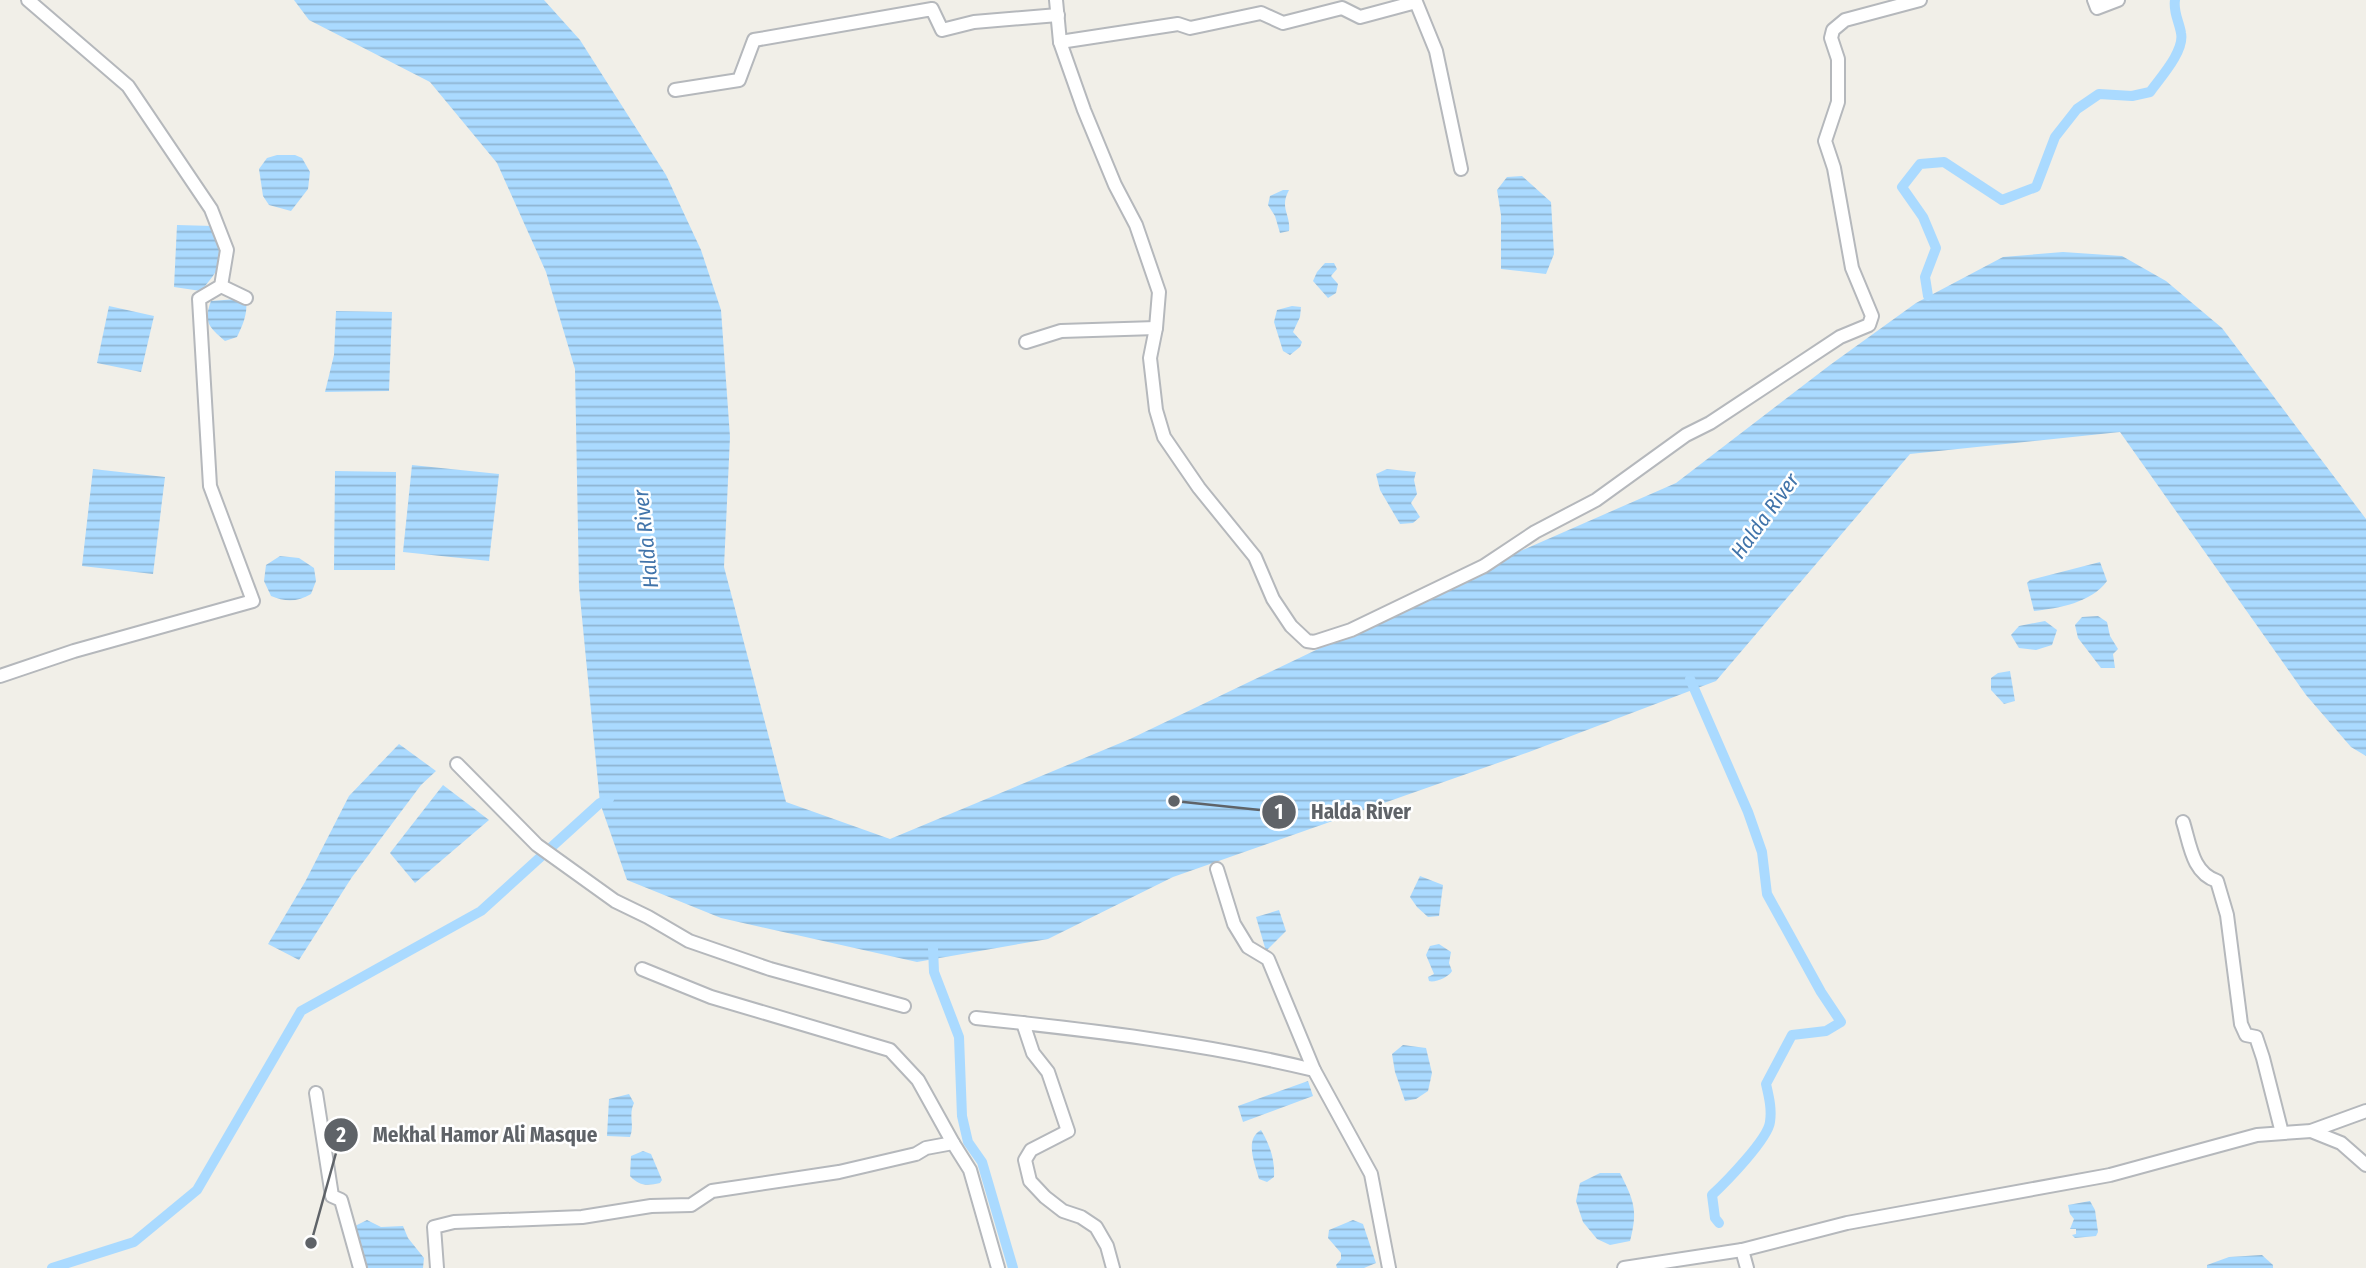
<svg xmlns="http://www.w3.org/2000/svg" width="2366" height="1268" font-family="'Fira Sans Condensed',sans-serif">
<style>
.water{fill:url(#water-rules)}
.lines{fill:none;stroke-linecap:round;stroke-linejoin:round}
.canal{stroke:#aadaff;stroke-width:10}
.minor-casing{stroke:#b5b8bc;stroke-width:16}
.minor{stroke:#fff;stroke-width:12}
.labels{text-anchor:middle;stroke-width:5;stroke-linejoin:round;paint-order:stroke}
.water-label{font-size:21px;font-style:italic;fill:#4174aa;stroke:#fff}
.leader{fill:none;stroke:#5f6368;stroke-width:2.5}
.callout-dot{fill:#5f6368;stroke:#fff;stroke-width:2.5}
.mark-label{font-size:21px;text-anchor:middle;font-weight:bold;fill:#fff}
.callout-label{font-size:21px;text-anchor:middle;font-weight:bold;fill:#5f6368;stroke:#fff;stroke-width:5;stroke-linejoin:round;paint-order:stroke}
</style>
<defs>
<pattern id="water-rules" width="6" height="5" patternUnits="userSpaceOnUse" patternTransform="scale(1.75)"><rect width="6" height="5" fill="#aadaff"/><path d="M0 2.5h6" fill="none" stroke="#8eb4d2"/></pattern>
</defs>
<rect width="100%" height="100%" fill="#f1efe8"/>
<g class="water">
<polygon points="294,0 544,0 580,40 666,175 701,250 721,310 730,437 724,567 786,802 890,839 1130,739 1387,616 1486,566 1676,483 1830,365 1916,303 2003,257 2063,252 2122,256 2166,281 2222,328 2366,519 2366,756 2351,747 2306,695 2120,432 1910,454 1716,681 1529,752 1173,877 1048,939 917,962 721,918 627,880 600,803 579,587 575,369 546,272 497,163 430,82 309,20"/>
<polygon points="277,155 295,155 302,158 310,172 308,189 291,211 269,205 263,196 259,169 267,158"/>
<polygon points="1522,176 1551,202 1554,254 1546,274 1501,269 1501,215 1497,190 1507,177"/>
<path d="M 1283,190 L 1289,190 C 1279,208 1291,214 1289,231 L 1280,233 L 1275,216 L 1268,205 L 1270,196 Z"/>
<path d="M 177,225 L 213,226 C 224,261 225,262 201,291 L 174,287 Z"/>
<polygon points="1325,263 1334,263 1337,269 1331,276 1338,284 1336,293 1328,298 1313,281 1317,272"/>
<path d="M 237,299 L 246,302 C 248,313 242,327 237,337 L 225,341 C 209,327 203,322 211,301 Z"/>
<polygon points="109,306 154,316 141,372 97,363"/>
<polygon points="1292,306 1301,307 1300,317 1293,332 1302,342 1300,347 1290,355 1283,351 1274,322 1277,310"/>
<polygon points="336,311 392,312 389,391 325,392 334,355"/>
<polygon points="412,465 499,474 489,561 403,552"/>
<polygon points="93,469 165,477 153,574 82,566"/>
<polygon points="1387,469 1416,472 1414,480 1417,494 1411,503 1420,517 1413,523 1400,524 1380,490 1376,474"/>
<polygon points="335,471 396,472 395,570 334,570"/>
<path d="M 280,556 L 299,558 L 314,568 L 316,581 L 311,594 C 298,602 285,602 271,596 L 264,581 L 266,565 Z"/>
<path d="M 2100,562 L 2107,581 C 2091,603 2059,608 2034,611 L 2027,583 L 2030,580 Z"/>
<polygon points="2098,616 2107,622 2110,636 2118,649 2113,654 2115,668 2101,668 2078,638 2075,625 2082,617"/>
<polygon points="2045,621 2057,630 2052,645 2036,650 2019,648 2011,635 2019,626"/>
<polygon points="2010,671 2015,701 2004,704 1991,690 1991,678 1998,673"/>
<polygon points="399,744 436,771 421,785 352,877 299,960 268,944 305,882 349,796"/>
<polygon points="443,785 489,820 415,883 390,853"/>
<polygon points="1420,876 1443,885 1439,916 1428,917 1417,907 1410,897"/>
<polygon points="1279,910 1286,931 1266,951 1256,917"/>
<path d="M 1439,944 L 1451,952 L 1449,963 L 1452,971 C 1449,977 1435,983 1429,981 L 1428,977 L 1434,974 L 1426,955 L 1430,946 Z"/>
<polygon points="1403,1045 1426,1048 1432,1073 1428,1091 1416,1099 1405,1101 1395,1072 1392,1054"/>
<polygon points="1308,1081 1313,1096 1243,1122 1238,1106"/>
<path d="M 629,1094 L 634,1103 C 628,1115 635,1125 630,1137 L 607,1136 L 609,1099 Z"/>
<path d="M 1261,1130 C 1270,1145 1275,1160 1274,1177 L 1267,1182 L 1259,1179 C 1255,1164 1244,1139 1261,1130 Z"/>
<path d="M 643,1151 L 651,1154 L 662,1180 L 660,1183 C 647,1186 639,1186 630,1176 L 631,1156 Z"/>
<path d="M 1600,1173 L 1620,1173 C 1634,1201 1638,1210 1630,1241 L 1610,1245 L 1597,1239 L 1583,1222 L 1576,1201 L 1580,1183 Z"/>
<polygon points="2090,1201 2095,1210 2098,1232 2096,1236 2075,1238 2072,1235 2076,1234 2076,1229 2070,1229 2074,1219 2070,1214 2068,1205"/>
<polygon points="367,1220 381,1227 403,1226 408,1238 424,1258 423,1268 365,1268 355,1226"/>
<polygon points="1353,1220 1363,1224 1376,1263 1364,1268 1337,1268 1336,1265 1341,1259 1341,1253 1328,1238 1329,1230"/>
<polygon points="2262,1255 2273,1265 2273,1268 2207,1268 2207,1265 2229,1257"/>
</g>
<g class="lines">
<g class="canal">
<path d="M 1928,296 L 1925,277 L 1936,248 L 1923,217 L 1902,187 L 1920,164 L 1944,162 L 2002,200 L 2036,187 L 2055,137 L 2077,109 L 2099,94 L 2132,96 L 2150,92 C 2160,78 2185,51 2181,33 C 2179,21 2173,12 2175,0"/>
<path d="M 1690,679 L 1748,812 L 1762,852 L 1767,894 L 1821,992 L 1841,1022 L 1826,1031 L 1792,1035 L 1766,1084 C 1769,1097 1772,1109 1770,1122 C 1768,1139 1726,1182 1712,1195 L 1715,1218 L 1719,1223"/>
<polyline points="933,948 934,972 959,1037 962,1116 968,1142 982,1162 1013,1268"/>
<polyline points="52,1268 134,1242 197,1190 301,1011 481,911 600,803 609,799"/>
</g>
<g class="minor-casing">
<g id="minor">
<polyline points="1056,0 1060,42 1084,110 1115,185 1136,225 1159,292 1156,328 1150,358 1156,410 1164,437 1199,488 1255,557 1273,599 1291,626 1307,641 1314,642 1351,630 1484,566 1535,532 1596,500 1686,435 1710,423 1840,337 1869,325 1872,316 1852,268 1834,168 1825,141 1838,102 1838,59 1831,38 1833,30 1845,20 1920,0"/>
<polyline points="2094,0 2097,8 2118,0"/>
<polyline points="1060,42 1178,24 1190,28 1261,13 1283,23 1342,8 1360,17 1416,2 1436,51 1461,169"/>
<polyline points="675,90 739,80 754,40 932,9 942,30 974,22 1058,15"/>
<polyline points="221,286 246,298"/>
<polyline points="1026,342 1061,331 1156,328"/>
<polyline points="0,676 74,651 253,601 210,486 199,299 221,286 227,250 211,209 128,86 28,0"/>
<polyline points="457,764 537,845 615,901 648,917 689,941 770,969 904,1006"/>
<path d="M 2183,822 C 2190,844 2192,873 2217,881 L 2227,915 L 2241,1024 L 2246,1035 L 2256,1037 L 2263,1058 L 2282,1133"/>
<polyline points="1217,869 1234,924 1248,947 1268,959 1314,1070"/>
<polyline points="642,969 711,997 890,1050 918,1080 953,1143"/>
<path d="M 976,1018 C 1089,1030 1203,1043 1314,1070 L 1371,1174 L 1389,1268"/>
<polyline points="1023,1023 1033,1053 1048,1072 1068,1131 1031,1150 1025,1160 1030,1181 1045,1197 1063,1211 1081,1217 1096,1227 1107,1246 1113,1268"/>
<polyline points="316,1093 332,1196 341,1200 360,1268"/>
<polyline points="2311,1131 2341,1143 2366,1165"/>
<polyline points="1742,1250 1747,1268"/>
<polyline points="437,1268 434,1227 454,1222 582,1217 651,1206 691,1205 712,1191 839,1172 916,1154 926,1148 953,1143 970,1170 998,1268"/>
<polyline points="1624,1268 1742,1250 1847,1223 2110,1175 2257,1135 2311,1131 2366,1111"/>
</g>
</g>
<use href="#minor" class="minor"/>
</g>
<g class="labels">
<g class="water-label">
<text transform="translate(1765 516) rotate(-54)" y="7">Halda River</text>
<text transform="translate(646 539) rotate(-96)" y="7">Halda River</text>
</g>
</g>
<path class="leader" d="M1174 801L1279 812M311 1243L341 1135"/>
<g class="callout-dot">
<circle cx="1174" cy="801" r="7"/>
<circle cx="311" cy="1243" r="7"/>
<circle cx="1279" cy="812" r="18"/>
<circle cx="341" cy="1135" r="18"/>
</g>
<g class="mark-label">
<text x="1279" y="819">1</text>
<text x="341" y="1142">2</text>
</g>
<g class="callout-label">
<text x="1361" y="819">Halda River</text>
<text x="485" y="1142">Mekhal Hamor Ali Masque</text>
</g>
</svg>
